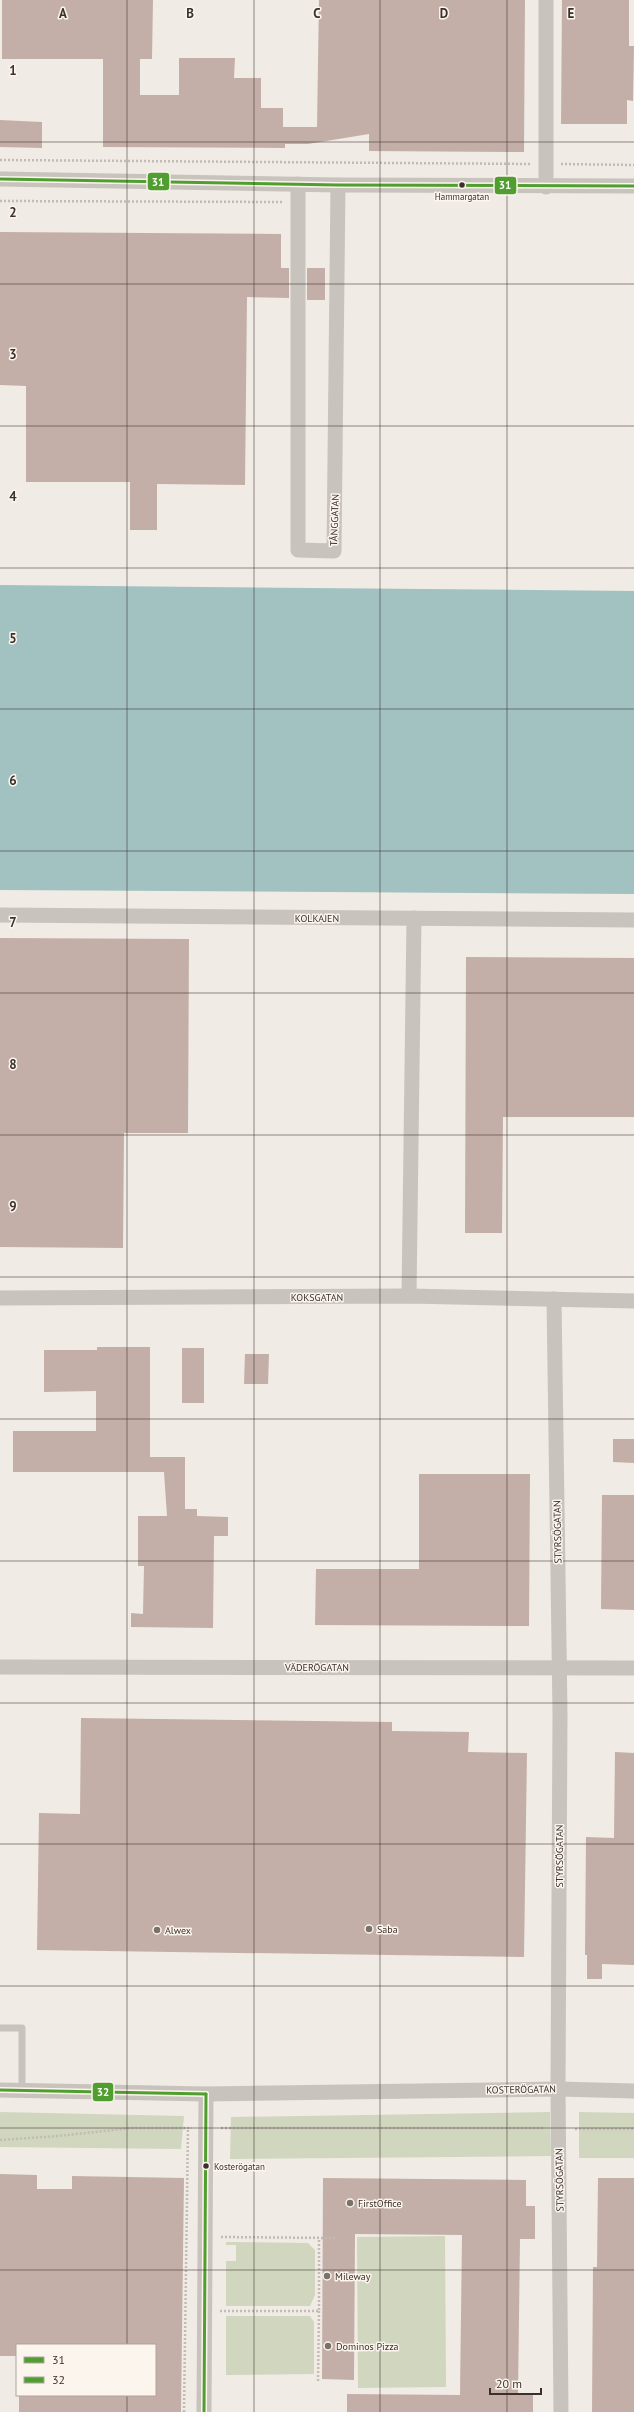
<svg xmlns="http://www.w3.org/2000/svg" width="634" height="2412" font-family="'PT Sans',sans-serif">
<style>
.green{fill:#d1d6bf}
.water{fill:#a1c2c1}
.building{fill:#c3afa7}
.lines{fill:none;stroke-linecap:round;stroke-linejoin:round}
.path{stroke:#c2bbb6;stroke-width:2.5;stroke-dasharray:2 2;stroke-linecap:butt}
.lane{stroke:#c9c3be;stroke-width:7}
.street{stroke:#c9c3be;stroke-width:15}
.bus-1-casing{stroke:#fbf5ee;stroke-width:6}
.bus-2-casing{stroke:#fbf5ee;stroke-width:6}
.bus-1{stroke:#509e2f;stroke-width:3}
.bus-2{stroke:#509e2f;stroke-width:3}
.grid{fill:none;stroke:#3b302b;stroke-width:1;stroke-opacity:0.55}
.bus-dot{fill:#3b302b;stroke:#fbf5ee;stroke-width:1.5}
.poi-dot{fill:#7a716c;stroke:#fbf5ee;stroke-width:1.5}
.labels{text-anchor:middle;stroke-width:3;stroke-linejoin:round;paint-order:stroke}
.bus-label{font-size:9px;fill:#3b302b;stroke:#fbf5ee}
.street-label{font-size:10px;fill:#3b302b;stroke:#fbf5ee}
.poi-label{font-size:10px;fill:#3b302b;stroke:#fbf5ee;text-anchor:start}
.grid-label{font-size:13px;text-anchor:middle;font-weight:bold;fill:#3b302b;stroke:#fbf5ee;stroke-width:3;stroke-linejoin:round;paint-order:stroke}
.line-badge{stroke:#fbf5ee;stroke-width:1.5}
.badge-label{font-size:11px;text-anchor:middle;font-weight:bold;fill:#fff}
</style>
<rect width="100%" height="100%" fill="#f0ebe5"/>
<g class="green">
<polygon points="0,2112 184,2116 181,2149 0,2147"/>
<polygon points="550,2112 551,2156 230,2159 231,2117"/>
<polygon points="579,2112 634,2113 634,2158 579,2158"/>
<polygon points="445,2236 446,2387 358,2388 357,2237"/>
<polygon points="226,2242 308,2243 315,2250 315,2295 310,2306 226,2306 226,2261 236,2261 236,2245 226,2245"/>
<polygon points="226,2316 310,2316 314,2322 314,2374 226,2375"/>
</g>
<polygon class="water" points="0,585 634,591 634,894 0,890"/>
<g class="building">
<polygon points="2,0 153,0 152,59 140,59 140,95 179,95 179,58 235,58 234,78 261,78 261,108 283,108 283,127 317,127 319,0 525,0 524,152 369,151 369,134 308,144 285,144 285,148 103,147 103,59 2,59"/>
<polygon points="562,0 629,0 629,46 634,46 633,101 627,100 627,124 561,124"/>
<polygon points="0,120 42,122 42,148 0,147"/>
<polygon points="0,232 281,234 281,268 289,268 289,298 247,297 245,485 157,484 157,530 130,530 130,482 26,482 26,386 0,385"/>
<rect x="307" y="268" width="18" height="32"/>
<polygon points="0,938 189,939 188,1133 124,1133 123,1248 0,1247"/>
<polygon points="466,957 634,958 634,1117 503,1117 502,1233 465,1233"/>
<polygon points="97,1347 150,1347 150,1457 185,1457 185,1509 197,1509 197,1516 228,1517 228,1536 214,1536 213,1628 131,1627 131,1613 143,1614 144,1566 138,1566 138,1516 167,1516 164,1472 13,1472 13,1431 96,1431 96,1391 44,1392 44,1350 97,1350"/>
<rect x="182" y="1348" width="22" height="55"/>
<polygon points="245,1354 269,1354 268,1384 244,1384"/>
<polygon points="613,1439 634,1439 634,1463 613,1462"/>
<polygon points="419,1474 530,1474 529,1626 315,1625 316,1569 419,1569"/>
<polygon points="602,1495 634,1495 634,1610 601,1609"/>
<polygon points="81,1718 392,1722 392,1731 469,1732 468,1752 527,1753 524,1957 37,1950 39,1813 80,1814"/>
<polygon points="615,1752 634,1753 634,1965 602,1964 602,1979 587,1979 587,1955 585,1955 586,1837 614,1838"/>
<polygon points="0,2174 37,2175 37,2189 72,2189 72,2176 184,2178 181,2412 19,2412 19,2395 155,2395 155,2345 17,2345 17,2356 0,2356"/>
<polygon points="323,2178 526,2180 526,2206 535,2206 535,2239 520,2239 518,2395 533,2395 533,2412 347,2412 347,2394 460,2395 462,2235 355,2234 354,2380 322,2379"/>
<polygon points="598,2178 634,2178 634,2412 592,2412 593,2267 597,2267"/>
</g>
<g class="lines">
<g class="path">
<polyline points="0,160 532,164"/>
<polyline points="561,164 634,165"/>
<polyline points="0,201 283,202"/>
<polyline points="221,2128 544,2128"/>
<polyline points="575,2129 634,2129"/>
<polyline points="0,2140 58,2136 132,2128 192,2128"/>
<polyline points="221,2237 335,2238"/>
<polyline points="220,2311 319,2311 319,2238"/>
<polyline points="318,2381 319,2311"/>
<polyline points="184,2412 188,2128"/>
</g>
<polyline class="lane" points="0,2028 22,2028 22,2091"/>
<g class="street">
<polyline points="546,0 546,187"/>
<polyline points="0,179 338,185 634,186"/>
<polyline points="298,184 298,550 334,551 338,185"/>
<polyline points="0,915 634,920"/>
<polyline points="409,1296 414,918"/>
<polyline points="0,1298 409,1296 634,1301"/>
<polyline points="554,1299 560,1713 558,2089 561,2412"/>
<polyline points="0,1667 634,1668"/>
<polyline points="0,2090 206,2094 558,2089 634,2091"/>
<polyline points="204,2412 206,2094"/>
</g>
<g class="bus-1-casing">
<polyline id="bus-1" points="0,179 338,185 634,186"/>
</g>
<g class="bus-2-casing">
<g id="bus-2">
<polyline points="0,2090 206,2094"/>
<polyline points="204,2412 206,2094"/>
</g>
</g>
<use href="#bus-1" class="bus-1"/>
<use href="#bus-2" class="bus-2"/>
</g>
<path class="grid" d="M 127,0 L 127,2345M 254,0 L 254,2412M 380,0 L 380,2412M 507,0 L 507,2412M 0,142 L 634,142M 0,284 L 634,284M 0,426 L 634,426M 0,568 L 634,568M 0,709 L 634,709M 0,851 L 634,851M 0,993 L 634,993M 0,1135 L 634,1135M 0,1277 L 634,1277M 0,1419 L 634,1419M 0,1561 L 634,1561M 0,1703 L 634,1703M 0,1844 L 634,1844M 0,1986 L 634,1986M 0,2128 L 634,2128M 0,2270 L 634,2270M 127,2395 L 127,2412"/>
<g class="bus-dot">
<circle cx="462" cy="185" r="3.5"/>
<circle cx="206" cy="2166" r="3.5"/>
</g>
<g class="poi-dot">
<circle cx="369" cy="1929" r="4"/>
<circle cx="157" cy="1930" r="4"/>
<circle cx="350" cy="2203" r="4"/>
<circle cx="327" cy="2276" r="4"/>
<circle cx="328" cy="2346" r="4"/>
</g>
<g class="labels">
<g class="bus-label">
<text x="462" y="200">Hammargatan</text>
<text x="214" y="2170" text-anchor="start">Kosterögatan</text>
</g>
<g class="street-label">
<text transform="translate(334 520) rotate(-88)" y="4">TÅNGGATAN</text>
<text x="317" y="922">KOLKAJEN</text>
<text x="317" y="1301">KOKSGATAN</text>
<text transform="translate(557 1532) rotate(-91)" y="4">STYRSÖGATAN</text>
<text x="317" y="1671">VÄDERÖGATAN</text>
<text transform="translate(559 1856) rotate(-90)" y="4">STYRSÖGATAN</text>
<text transform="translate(521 2089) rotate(-1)" y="4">KOSTERÖGATAN</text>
<text transform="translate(559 2180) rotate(-91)" y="4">STYRSÖGATAN</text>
</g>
<g class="poi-label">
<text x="377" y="1933">Saba</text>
<text x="165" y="1934">Alwex</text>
<text x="358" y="2207">FirstOffice</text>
<text x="335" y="2280">Mileway</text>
<text x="336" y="2350">Dominos Pizza</text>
</g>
</g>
<g class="grid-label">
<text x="63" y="18">A</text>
<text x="190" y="18">B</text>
<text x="317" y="18">C</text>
<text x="444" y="18">D</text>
<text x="571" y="18">E</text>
<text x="13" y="75">1</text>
<text x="13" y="217">2</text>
<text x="13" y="359">3</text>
<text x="13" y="501">4</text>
<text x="13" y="643">5</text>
<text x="13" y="785">6</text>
<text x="13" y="927">7</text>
<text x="13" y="1069">8</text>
<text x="13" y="1211">9</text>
</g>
<g class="line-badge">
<rect x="147" y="172" width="23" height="19" rx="4" fill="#509e2f"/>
<rect x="494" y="176" width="23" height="19" rx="4" fill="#509e2f"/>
<rect x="92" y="2082" width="22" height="20" rx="4" fill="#509e2f"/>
</g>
<g class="badge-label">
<text x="158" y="186">31</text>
<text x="505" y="189">31</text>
<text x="103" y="2096">32</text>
</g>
<rect x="16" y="2344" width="140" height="52" fill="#fbf5ee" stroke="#aea6a0"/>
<rect x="24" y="2357" width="20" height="6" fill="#509e2f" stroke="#aea6a0"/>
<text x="52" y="2364" font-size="12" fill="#3b302b">31</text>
<rect x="24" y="2377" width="20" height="6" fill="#509e2f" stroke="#aea6a0"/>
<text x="52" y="2384" font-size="12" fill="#3b302b">32</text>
<path d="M490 2388v6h51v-6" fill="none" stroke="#3b302b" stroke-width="2"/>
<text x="496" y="2388" font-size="12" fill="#3b302b" stroke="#fbf5ee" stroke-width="3" paint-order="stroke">20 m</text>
</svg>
